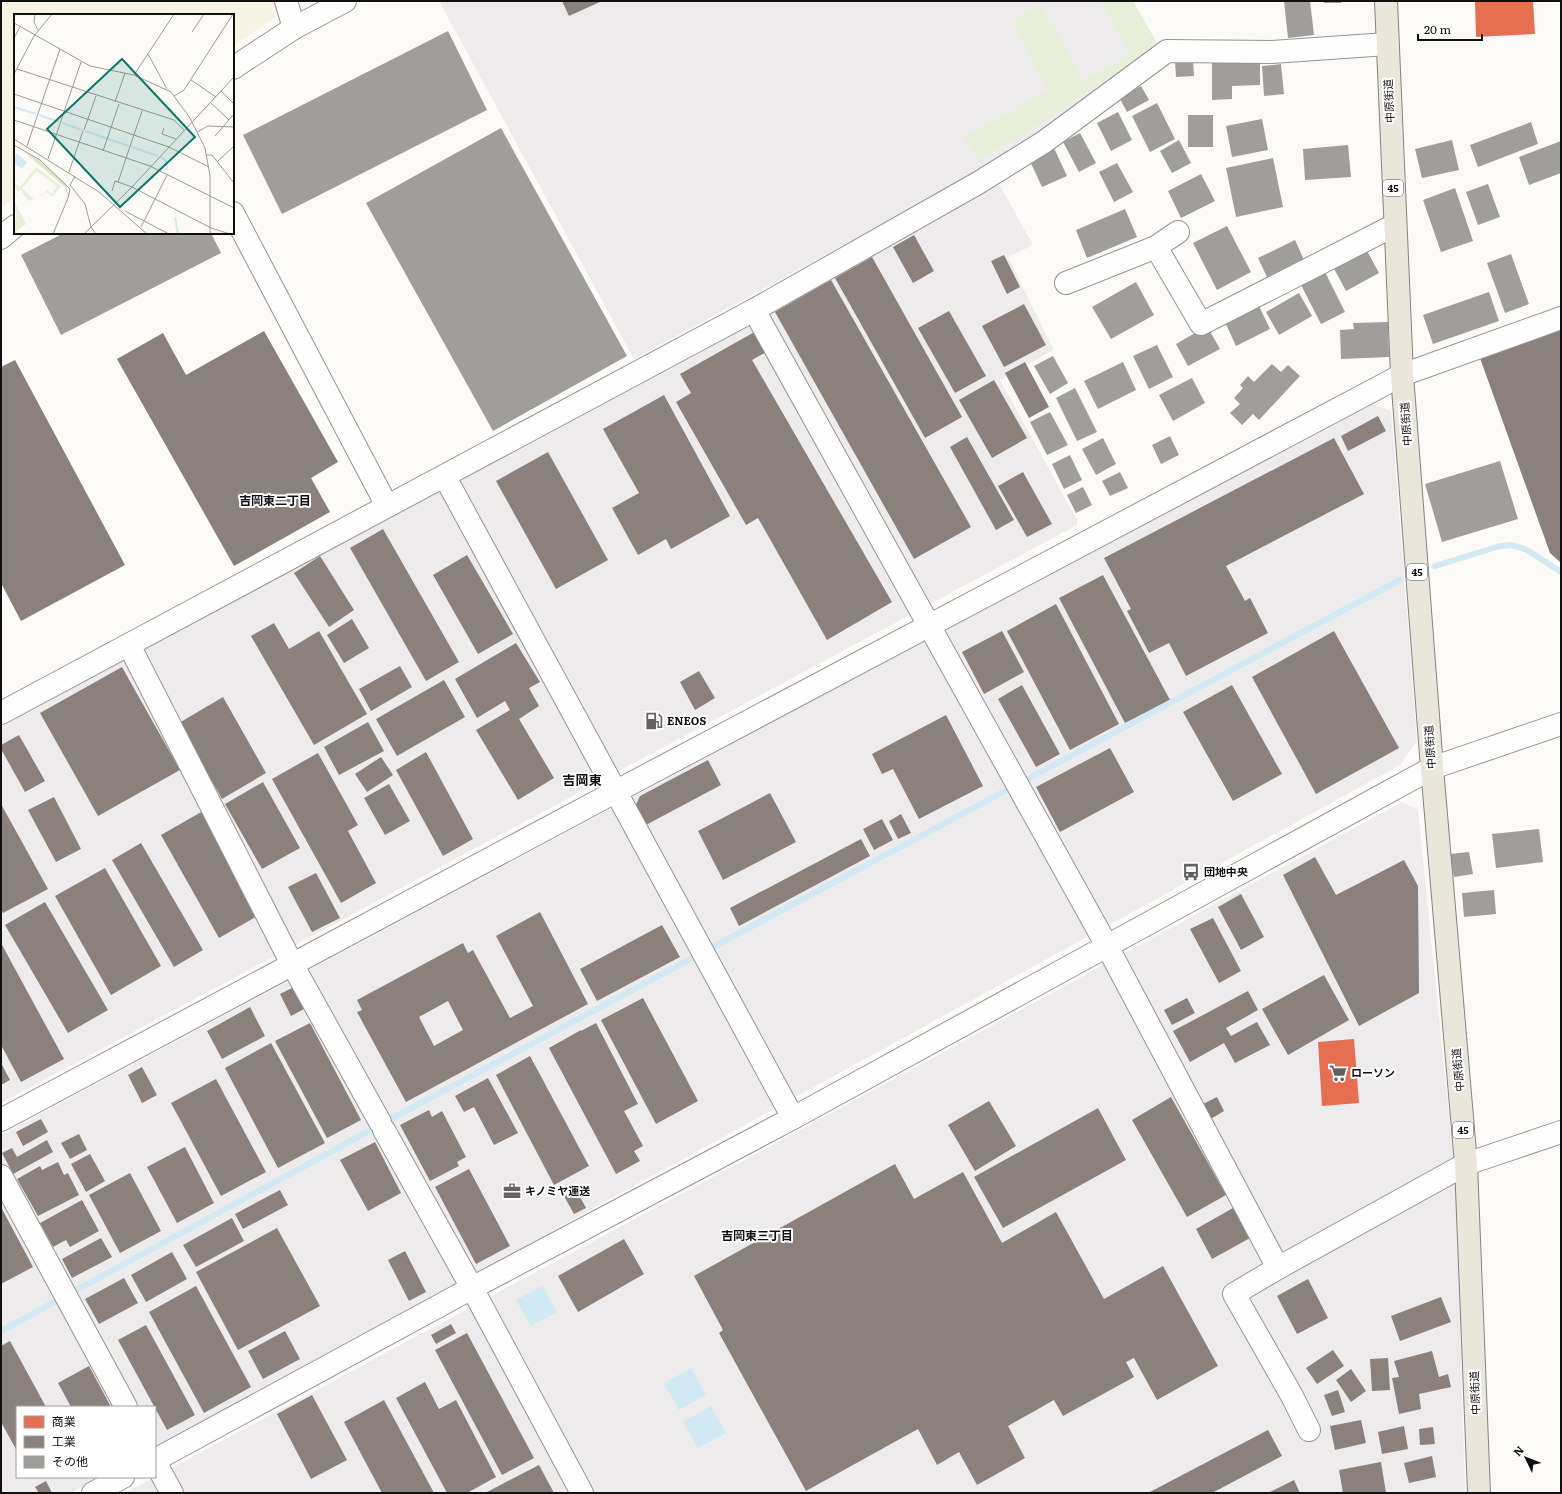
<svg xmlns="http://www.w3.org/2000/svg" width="1562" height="1494" font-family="Literata,'Noto Sans JP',serif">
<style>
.industrial{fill:#eeebec}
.farmland{fill:#f7f3e4}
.green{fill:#e8efd8}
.water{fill:#d0e9f2}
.shops{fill:#e76f51}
.industry{fill:#8a817c;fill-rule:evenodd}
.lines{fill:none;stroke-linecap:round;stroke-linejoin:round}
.stream{stroke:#d0e9f2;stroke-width:6}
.building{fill:#a09e9b}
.minor-casing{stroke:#969594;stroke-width:24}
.tertiary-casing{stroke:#969594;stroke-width:24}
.primary-casing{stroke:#848381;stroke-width:24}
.minor{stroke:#fffefe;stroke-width:22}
.tertiary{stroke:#fffefe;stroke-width:22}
.primary{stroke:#ebe6dc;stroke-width:22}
.labels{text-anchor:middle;stroke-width:4;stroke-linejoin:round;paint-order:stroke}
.shield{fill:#fff;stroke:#585858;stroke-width:1}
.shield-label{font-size:10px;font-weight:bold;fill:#101010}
.street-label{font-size:11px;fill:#101010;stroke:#fff}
.poi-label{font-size:11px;font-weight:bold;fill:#101010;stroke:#fff;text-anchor:start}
.neighbourhood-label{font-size:12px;font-weight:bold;fill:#101010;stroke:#fff}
.quarter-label{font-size:13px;font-weight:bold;fill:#101010;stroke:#fff}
.inset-river{fill:none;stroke:#d0e9f2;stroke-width:2}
.inset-road{fill:none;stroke:#9e9c9a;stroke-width:1}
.view{fill:#0f766e;fill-opacity:0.15;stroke:#0f766e;stroke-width:2}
.inset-edge{fill:none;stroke:#101010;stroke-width:2}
</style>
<rect width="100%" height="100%" fill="#fcfaf6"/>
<g class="industrial">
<polygon points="439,1 1133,1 1158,45 1013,153 634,359"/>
<polygon points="998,182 1033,245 1008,257 1054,350 1000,380 1077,520 1077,525 1,1103 1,721"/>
<polygon points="1369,403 1391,411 1417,741 1400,765 155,1449 155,1407 17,1407 17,1477 101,1477 71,1493 1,1493 1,1135"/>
<polygon points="1402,802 1418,809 1456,1185 1465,1493 125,1493 804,1128"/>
</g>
<polygon class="farmland" points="1,1 299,1 233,46 233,15 15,15 15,198 1,208"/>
<polygon class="green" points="1101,1 1133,1 1158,45 1009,143 978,160 963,136 1048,91 1011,21 1041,5 1084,81 1130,54"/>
<g class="water">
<polygon points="542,1286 557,1312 531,1326 516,1300"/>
<polygon points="692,1368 706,1395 679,1410 664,1383"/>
<polygon points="711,1406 726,1433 698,1448 683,1422"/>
</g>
<g class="shops">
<polygon points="1475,1 1533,1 1535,34 1476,37"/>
<polygon points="1354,1039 1359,1103 1322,1106 1318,1042"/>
</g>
<g class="industry">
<polygon points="562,1 602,1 569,16"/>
<polygon points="914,235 934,271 913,283 893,247"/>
<polygon points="1004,255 1020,287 1007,294 991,261"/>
<polygon points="872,257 962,417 925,438 835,278"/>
<polygon points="831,280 971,527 914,559 775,312"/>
<polygon points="1024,304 1046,345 1004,367 982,326"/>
<polygon points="949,311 986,376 955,393 918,328"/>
<polygon points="1561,328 1561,563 1550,553 1480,358"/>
<polygon points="758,330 770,350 752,360 892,602 827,640 758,518 746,525 676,402 691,393 680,374"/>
<polygon points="264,331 338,462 311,478 330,512 234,566 117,359 163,333 186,375"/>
<polygon points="15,360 125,565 21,621 1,583 1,367"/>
<polygon points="1025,362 1049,407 1029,418 1005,373"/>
<polygon points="994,380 1027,438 992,458 959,400"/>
<polygon points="664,395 730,516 671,549 666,539 638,555 612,508 639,493 603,429"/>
<polygon points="1378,416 1386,431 1348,451 1341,436"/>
<polygon points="967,437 1014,520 996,530 950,447"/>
<polygon points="1334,438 1364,494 1226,566 1245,601 1250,598 1268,633 1186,676 1169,643 1149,653 1127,611 1131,609 1104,558"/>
<polygon points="548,452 608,560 556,589 496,481"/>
<polygon points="1023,472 1052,524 1027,537 998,486"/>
<polygon points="383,529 459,662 426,681 350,548"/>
<polygon points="467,555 513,634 478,654 433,575"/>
<polygon points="320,556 354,610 329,627 294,573"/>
<polygon points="1103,575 1170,700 1125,723 1059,598"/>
<polygon points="1056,604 1119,724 1070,750 1007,631"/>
<polygon points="352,619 369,648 344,663 327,635"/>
<polygon points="274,623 289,649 319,631 367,714 314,745 251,636"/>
<polygon points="1002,631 1024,672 984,694 962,652"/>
<polygon points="1334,631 1399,748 1316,794 1252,677"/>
<polygon points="516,643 540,682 529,688 539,706 519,719 554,778 518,800 476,730 510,710 505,701 477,718 455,679"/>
<polygon points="400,666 412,687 371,711 359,689"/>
<polygon points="122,667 180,770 98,816 40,713"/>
<polygon points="699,671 715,698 695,710 680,682"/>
<polygon points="444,680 465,717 397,756 376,719"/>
<polygon points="1022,685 1060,754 1036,767 998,699"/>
<polygon points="1232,685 1282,774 1233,801 1183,712"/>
<polygon points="223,697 266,773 222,799 179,723"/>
<polygon points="946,715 983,786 919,819 893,769 882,774 872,754"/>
<polygon points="368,722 384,751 339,775 324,747"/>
<polygon points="19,735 45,781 25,792 1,749 1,745"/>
<polygon points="1110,748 1134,792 1060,832 1036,787"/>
<polygon points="426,752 473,839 443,856 396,770"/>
<polygon points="318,753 358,825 348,831 376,883 341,903 272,779"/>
<polygon points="381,757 393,775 367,792 355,774"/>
<polygon points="708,760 721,785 644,826 634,809 640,796"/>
<polygon points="263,782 300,848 262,869 225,804"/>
<polygon points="389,784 410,821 385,835 364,798"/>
<polygon points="770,793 796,842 723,880 698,831"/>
<polygon points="54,797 81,849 56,862 28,810"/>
<polygon points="1,804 48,889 3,913 1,909"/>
<polygon points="203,811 261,914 219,938 161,835"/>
<polygon points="901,814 911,833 898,839 889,821"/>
<polygon points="882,819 893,840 874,850 863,829"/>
<polygon points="861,839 870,856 739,926 730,908"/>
<polygon points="141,843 203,950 174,967 112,860"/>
<polygon points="1315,857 1336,895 1404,860 1418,886 1419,993 1359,1026 1283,875"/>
<polygon points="105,868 161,966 111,995 55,896"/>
<polygon points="316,873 340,918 312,932 288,887"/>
<polygon points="1241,894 1264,937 1241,950 1218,907"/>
<polygon points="45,902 108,1010 68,1033 5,925"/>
<path d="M 540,912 L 588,1004 L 406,1102 L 357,1012 L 362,1010 L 357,1000 L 463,943 L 468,953 L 473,950 L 510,1018 L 533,1006 L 496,936 ZM 448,1001 L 463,1030 L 434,1046 L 419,1017 Z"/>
<polygon points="1213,918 1241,971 1219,983 1190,929"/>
<polygon points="662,925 680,957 597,1001 580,969"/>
<polygon points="1,943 64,1059 21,1082 1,1045"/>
<polygon points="1324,975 1349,1020 1288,1055 1262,1009"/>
<polygon points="292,988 304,1009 291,1016 280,994"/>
<polygon points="1248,991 1258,1010 1226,1028 1231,1036 1257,1022 1270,1045 1235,1063 1224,1043 1190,1062 1173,1031"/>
<polygon points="643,998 698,1101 656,1124 601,1020"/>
<polygon points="1187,998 1195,1013 1172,1025 1164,1010"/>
<polygon points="250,1007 265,1036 222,1059 207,1031"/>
<polygon points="310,1023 361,1120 327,1138 275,1041"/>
<polygon points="596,1023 638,1104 624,1111 643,1146 634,1151 640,1161 616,1174 549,1048 581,1030 581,1031"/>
<polygon points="271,1043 325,1143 278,1168 225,1068"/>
<polygon points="530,1056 589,1166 554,1185 496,1075"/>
<polygon points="1,1063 10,1080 1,1085"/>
<polygon points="142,1067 157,1095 142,1103 128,1075"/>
<polygon points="488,1078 518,1133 494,1145 474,1107 464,1112 455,1096"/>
<polygon points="216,1079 266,1172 221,1196 171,1103"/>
<polygon points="1171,1097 1226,1195 1187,1217 1132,1120"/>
<polygon points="1217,1097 1224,1111 1209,1120 1201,1105"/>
<polygon points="989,1101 1016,1146 975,1171 948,1125"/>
<polygon points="1098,1108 1126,1160 1003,1228 974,1177"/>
<polygon points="429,1110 432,1117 442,1111 466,1157 457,1162 459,1166 430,1181 400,1125"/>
<polygon points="41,1119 48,1132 23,1146 16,1132"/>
<polygon points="79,1134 87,1150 70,1159 61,1143"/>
<polygon points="47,1140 53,1152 13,1174 2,1153 12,1148 17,1157"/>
<polygon points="375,1142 401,1193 368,1211 340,1160"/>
<polygon points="185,1147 214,1203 177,1223 147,1167"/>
<polygon points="90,1154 105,1181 86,1192 71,1164"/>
<polygon points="58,1162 64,1175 68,1173 79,1195 38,1216 17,1179 40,1166 42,1170"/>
<polygon points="895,1164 914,1199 963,1172 1002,1243 1056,1212 1104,1299 1163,1266 1218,1366 1157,1400 1134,1358 1126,1362 1134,1377 1063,1416 1054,1400 1008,1426 1025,1458 977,1485 959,1452 937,1465 918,1429 806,1491 719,1333 723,1330 694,1276"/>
<polygon points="469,1169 510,1246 476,1264 435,1187"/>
<polygon points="130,1173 161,1231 120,1253 89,1195"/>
<polygon points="576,1189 586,1208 574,1214 564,1196"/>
<polygon points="280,1190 288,1205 243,1229 235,1214"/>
<polygon points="82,1200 99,1231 70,1247 66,1240 53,1247 40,1223"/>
<polygon points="1,1207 33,1267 1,1284"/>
<polygon points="1233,1208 1250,1238 1212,1259 1196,1229"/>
<polygon points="232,1218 244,1241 196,1267 183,1245"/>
<polygon points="277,1228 320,1306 238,1350 196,1272"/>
<polygon points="101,1238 112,1257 72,1278 62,1259"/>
<polygon points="624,1239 644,1274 578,1312 558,1276"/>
<polygon points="405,1251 426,1292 409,1301 388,1260"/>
<polygon points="172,1252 187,1279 146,1302 131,1275"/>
<polygon points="124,1278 138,1303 99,1324 85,1299"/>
<polygon points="1308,1279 1328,1318 1297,1334 1277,1296"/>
<polygon points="196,1286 251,1387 204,1413 149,1312"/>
<polygon points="1441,1297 1451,1322 1400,1341 1391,1316"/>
<polygon points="451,1324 456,1333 436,1344 431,1335"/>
<polygon points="146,1325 195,1415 167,1430 118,1340"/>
<polygon points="285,1331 300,1359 263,1379 248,1351"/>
<polygon points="467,1333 534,1458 502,1475 435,1350"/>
<polygon points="10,1341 46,1407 17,1407 17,1451 1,1422 1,1346"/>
<polygon points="1333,1350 1344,1366 1317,1384 1306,1368"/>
<polygon points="1432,1351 1439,1377 1448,1374 1451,1387 1419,1394 1421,1409 1399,1414 1392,1378 1399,1377 1394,1361"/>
<polygon points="1388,1358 1390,1390 1372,1391 1370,1359"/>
<polygon points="89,1366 111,1407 71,1407 58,1383"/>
<polygon points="1351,1369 1366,1391 1351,1402 1336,1380"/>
<polygon points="425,1382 439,1409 456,1400 496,1477 467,1493 447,1493 396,1398"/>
<polygon points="1338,1390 1345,1412 1332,1416 1324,1395"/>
<polygon points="312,1395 347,1460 311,1479 277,1414"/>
<polygon points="384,1400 434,1493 382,1493 344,1422"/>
<polygon points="1361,1420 1366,1443 1335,1450 1330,1426"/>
<polygon points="1404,1426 1408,1449 1382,1454 1378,1432"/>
<polygon points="1433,1427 1435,1444 1420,1445 1419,1429"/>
<polygon points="1268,1430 1282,1456 1212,1493 1148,1493"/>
<polygon points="1432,1456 1436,1477 1409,1483 1404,1463"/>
<polygon points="1381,1462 1386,1493 1343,1493 1339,1470"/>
<polygon points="539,1465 554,1493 485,1493"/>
<polygon points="1294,1480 1300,1493 1268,1493"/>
<polygon points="46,1481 52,1493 39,1493 35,1487"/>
</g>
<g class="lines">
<g class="stream">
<polyline points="1435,566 1500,546 1512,545 1527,550 1561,572"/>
<polyline points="1,1331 391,1119 1400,580"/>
</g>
</g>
<g class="building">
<polygon points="1284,1 1310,1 1314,35 1288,38"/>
<rect x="1324" y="1" width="17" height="2"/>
<polygon points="448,31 487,110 282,214 243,135"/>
<polygon points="1193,60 1194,76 1176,77 1175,61"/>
<polygon points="1212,63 1260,63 1260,85 1232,86 1232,99 1212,100"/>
<polygon points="1281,64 1284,94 1264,96 1262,66"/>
<polygon points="1141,86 1149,100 1127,112 1119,97"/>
<polygon points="1157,103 1175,139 1150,152 1132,116"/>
<polygon points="1118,112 1132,140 1111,151 1097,123"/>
<rect x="1188" y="115" width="25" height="32"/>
<polygon points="1262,119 1268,150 1232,157 1226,126"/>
<polygon points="1531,122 1538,144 1478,167 1470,145"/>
<polygon points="501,128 627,356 493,431 366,203"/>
<polygon points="1080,133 1096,163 1079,172 1063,142"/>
<polygon points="1179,140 1191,163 1172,173 1160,151"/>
<polygon points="1452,140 1459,170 1422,178 1415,149"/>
<polygon points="1561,141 1561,173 1529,185 1519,157"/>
<polygon points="1348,145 1351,177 1305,180 1303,149"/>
<polygon points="1054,148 1067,176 1042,187 1029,159"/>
<polygon points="1273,158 1283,207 1236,217 1226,168"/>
<polygon points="1117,163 1133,192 1114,202 1099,172"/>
<polygon points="1201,174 1215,201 1181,218 1168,191"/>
<polygon points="1488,184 1500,217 1478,225 1466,192"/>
<polygon points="1455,188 1473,241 1441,252 1423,200"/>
<polygon points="1125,209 1137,237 1087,258 1076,230"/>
<polygon points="1227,226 1251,272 1217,290 1193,243"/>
<polygon points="64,233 211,233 221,253 61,335 21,255"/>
<polygon points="1295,240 1304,260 1267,277 1258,258"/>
<polygon points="1365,247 1379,273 1346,291 1332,265"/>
<polygon points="1511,254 1529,304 1505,313 1487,263"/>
<polygon points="1324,270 1345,312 1321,324 1300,283"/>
<polygon points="1136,282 1154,315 1111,339 1092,307"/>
<polygon points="1489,292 1499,321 1433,344 1423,315"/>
<polygon points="1299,293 1312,316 1279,335 1266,312"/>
<polygon points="1258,304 1270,329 1236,346 1224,320"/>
<polygon points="1388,322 1389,357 1341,359 1340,330 1354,329 1353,323"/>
<polygon points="1207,326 1220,349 1188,366 1176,344"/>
<polygon points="1157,345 1173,377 1149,389 1133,356"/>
<polygon points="1053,356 1068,383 1050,394 1034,366"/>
<polygon points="1123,362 1136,390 1098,409 1084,381"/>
<polygon points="1272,364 1281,372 1288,365 1300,376 1259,420 1253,414 1242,425 1230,413 1240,404 1234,398 1243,388 1240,385 1248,376 1254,382"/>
<polygon points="1192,378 1205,403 1173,421 1159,395"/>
<polygon points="1075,388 1097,432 1077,441 1056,398"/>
<polygon points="1050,412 1068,445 1047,455 1030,422"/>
<polygon points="1170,436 1179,455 1161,464 1152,445"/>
<polygon points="1103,438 1116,464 1096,475 1082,449"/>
<polygon points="1070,455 1082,480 1064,489 1052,464"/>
<polygon points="1500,461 1518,519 1442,542 1425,484"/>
<polygon points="1120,472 1128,488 1110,496 1102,481"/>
<polygon points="1083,487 1092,505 1076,513 1067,495"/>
<polygon points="1539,829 1543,862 1496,868 1492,834"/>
<polygon points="1469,852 1473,874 1454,877 1450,854"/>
<polygon points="1494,890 1496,914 1464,917 1462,893"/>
</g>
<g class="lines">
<g class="minor-casing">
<g id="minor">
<polyline points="286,1 294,28"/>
<polyline points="233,213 387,506"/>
<polyline points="1156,247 1201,324 1395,225"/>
<polyline points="1066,283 1156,247 1178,232"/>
<polyline points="754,310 1107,946 1278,1268 1466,1164 1561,1132"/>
<polyline points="445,477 793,1118"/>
<polyline points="129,645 292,964 380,1122"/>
<polyline points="1,713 754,310 978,183 1044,142 1167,51 1272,52 1387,44"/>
<polyline points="1,1120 615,792 1402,375 1561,318"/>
<polyline points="384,1130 472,1288 582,1493"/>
<polyline points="1,1176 126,1407"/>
<polyline points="1278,1268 1234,1294 1292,1396 1309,1430"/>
<polyline points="155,1460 472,1288 793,1118 1432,768"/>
<polyline points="155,1462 172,1493"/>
<polyline points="93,1493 123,1477"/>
</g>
</g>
<g class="tertiary-casing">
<g id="tertiary">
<polyline points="233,68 294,28 345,1"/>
<polyline points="1,238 15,226"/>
<polyline points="1432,768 1561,724"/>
</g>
</g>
<g class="primary-casing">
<polyline id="primary" points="1386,1 1402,375 1432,768 1466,1164 1479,1493"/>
</g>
<use href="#minor" class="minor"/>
<use href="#tertiary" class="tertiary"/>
<use href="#primary" class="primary"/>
</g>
<defs>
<g id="fuel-bare" transform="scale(1.38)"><path d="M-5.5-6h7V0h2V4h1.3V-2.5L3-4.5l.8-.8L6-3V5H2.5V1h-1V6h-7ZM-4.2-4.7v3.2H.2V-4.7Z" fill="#636260" stroke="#fff" stroke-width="2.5" paint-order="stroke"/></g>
<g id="bus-bare" transform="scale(1.38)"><path d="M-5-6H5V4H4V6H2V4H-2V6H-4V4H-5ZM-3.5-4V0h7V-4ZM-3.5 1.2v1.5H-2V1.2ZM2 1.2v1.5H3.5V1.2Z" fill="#636260" stroke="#fff" stroke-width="2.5" paint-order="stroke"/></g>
<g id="supermarket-bare" transform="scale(1.38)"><path d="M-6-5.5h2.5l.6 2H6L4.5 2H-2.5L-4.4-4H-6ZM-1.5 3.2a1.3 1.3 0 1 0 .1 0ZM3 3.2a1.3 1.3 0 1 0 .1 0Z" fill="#636260" stroke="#fff" stroke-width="2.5" paint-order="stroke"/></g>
<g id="office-bare" transform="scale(1.38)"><path d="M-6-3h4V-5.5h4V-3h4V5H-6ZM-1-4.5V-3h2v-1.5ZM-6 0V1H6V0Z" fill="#636260" stroke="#fff" stroke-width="2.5" paint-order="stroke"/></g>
</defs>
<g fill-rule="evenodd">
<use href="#fuel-bare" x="654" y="721"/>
<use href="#bus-bare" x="1191" y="872"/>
<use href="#supermarket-bare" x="1338" y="1073"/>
<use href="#office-bare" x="512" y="1191"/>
</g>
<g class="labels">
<g class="shield">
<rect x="1383" y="180" width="20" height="16" rx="3"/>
<rect x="1407" y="564" width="20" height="16" rx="3"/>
<rect x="1453" y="1122" width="20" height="16" rx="3"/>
</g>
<g class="shield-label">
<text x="1393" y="192">45</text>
<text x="1417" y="576">45</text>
<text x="1463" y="1134">45</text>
</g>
<g class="street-label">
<text transform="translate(1389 101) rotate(-93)" y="4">中原街道</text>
<text transform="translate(1406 424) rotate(-94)" y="4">中原街道</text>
<text transform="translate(1430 747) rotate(-94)" y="4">中原街道</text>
<text transform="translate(1458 1070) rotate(-95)" y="4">中原街道</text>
<text transform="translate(1475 1393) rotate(-92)" y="4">中原街道</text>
</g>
<g class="poi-label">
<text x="667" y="725">ENEOS</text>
<text x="1204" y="876">団地中央</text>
<text x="1351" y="1077">ローソン</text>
<text x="525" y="1195">キノミヤ運送</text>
</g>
<g class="neighbourhood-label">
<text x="275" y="505">吉岡東二丁目</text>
<text x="757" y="1240">吉岡東三丁目</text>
</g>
<g class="quarter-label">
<text x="582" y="785">吉岡東</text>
</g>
</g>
<g transform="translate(14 14)">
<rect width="220" height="220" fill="#fcfaf6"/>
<path d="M 22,153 L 47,172 L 38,183 L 33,178 L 25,182 L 34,176 L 38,180 L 43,172 L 22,157 L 8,175 L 20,185 L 14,187 L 7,176 L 3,178 L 0,168 L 6,173 ZM 0,187 L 12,210 L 0,219 L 2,197 Z" fill="#e8efd8"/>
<path d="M 9,137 L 26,147 L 52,170 L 54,180 L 47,198 L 53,181 L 51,173 Z" fill="#d9e6c7"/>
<path d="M 2,139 L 13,148 L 8,155 L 0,149 Z" fill="#d0e9f2"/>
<path class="inset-river" d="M 0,93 L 22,100M 25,101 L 45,108M 48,109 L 68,116M 71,117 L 115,132M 118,133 L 144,142M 147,143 L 152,147 L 153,156M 161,203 L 164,220"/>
<path class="inset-road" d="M 21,0 L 20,8 L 24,16M 0,9 L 76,52 L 120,61 L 157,78 L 176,104 L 191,134 L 196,162 L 196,220M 178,18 L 190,0M 0,24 L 6,13M 134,40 L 153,75M 3,55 L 160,106 L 170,116M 0,60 L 20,22 L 38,0M 120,61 L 160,0M 177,66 L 202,83M 207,77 L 220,90M 0,80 L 155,133 L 195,153M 160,82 L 170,76 L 219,0M 101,88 L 111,59M 197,89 L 215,106M 128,97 L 104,168 L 118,173 L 197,214 L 216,220M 0,106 L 136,152 L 220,194M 150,114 L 148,120 L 162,125M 70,116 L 82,82M 183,118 L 194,112 L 220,113M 201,122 L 220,100M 0,125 L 85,178 L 133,220M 0,131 L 26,146 L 56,175 L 54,184 L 39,220M 13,132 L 46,35M 89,137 L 105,90M 192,141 L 198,141 L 220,169M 34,145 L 67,48M 204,147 L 220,132M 55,158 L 69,117M 61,162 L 56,171 L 71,190 L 77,213 L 82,220M 98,177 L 101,167 L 104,168M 111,197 L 155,220M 127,213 L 153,161M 70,220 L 118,173 L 220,63"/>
<path class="view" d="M 108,45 L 181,123 L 106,193 L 33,115 Z"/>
<rect width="220" height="220" class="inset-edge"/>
</g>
<rect width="1562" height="1494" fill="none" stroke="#101010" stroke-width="4"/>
<rect x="16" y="1406" width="140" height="72" fill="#ffffff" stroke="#9f9f9f"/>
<rect x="24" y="1416" width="20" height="12" fill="#e76f51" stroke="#9f9f9f"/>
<text x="52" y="1426" font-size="12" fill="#101010">商業</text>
<rect x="24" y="1436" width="20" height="12" fill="#8a817c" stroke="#9f9f9f"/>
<text x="52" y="1446" font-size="12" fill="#101010">工業</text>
<rect x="24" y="1456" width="20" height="12" fill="#a09e9b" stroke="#9f9f9f"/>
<text x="52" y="1466" font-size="12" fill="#101010">その他</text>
<g transform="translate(1526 1458) rotate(313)" stroke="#ffffff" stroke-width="3" paint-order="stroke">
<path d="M0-3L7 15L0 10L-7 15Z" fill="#101010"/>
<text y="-6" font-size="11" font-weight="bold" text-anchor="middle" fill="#101010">N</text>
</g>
<path d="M1418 34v6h64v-6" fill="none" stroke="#101010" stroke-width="2"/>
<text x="1424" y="34" font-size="12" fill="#101010" stroke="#ffffff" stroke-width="3" paint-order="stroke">20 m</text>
</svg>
